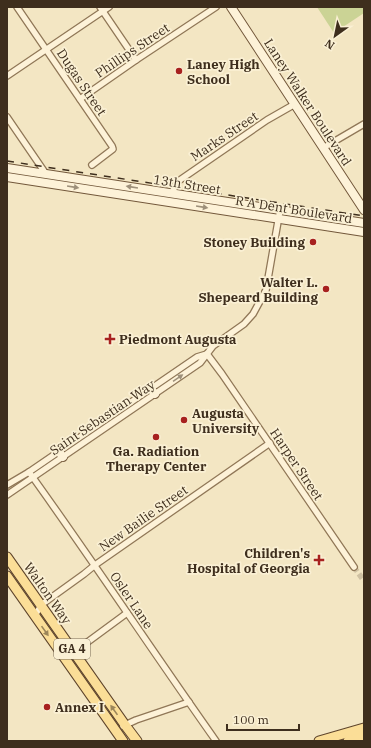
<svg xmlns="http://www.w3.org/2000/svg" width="371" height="748" font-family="'IBM Plex Serif',serif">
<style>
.grass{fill:#cbd395}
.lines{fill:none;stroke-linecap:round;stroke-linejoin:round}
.street-tunnel{stroke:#cfc1a2;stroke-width:5.5;stroke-dasharray:5.5 3;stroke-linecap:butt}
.street-casing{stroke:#907757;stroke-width:8}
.secondary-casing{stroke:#72573a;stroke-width:10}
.primary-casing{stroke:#5e442b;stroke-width:11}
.street{stroke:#fdf2d8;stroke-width:5.5}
.secondary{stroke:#fdf2d8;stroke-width:8}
.primary{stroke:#fbde97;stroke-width:9}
.rail{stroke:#3e2e1d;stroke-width:1.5;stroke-dasharray:7 7;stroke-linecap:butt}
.oneway{fill:#9e907a}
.oneway2{fill:#9c865a}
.poi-dot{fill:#a7211f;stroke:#faf0d4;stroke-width:1.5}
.labels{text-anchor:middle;stroke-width:3.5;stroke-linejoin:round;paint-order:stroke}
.shield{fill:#faf0d4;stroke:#766854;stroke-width:1}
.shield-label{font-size:12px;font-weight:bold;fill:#3e2e1d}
.street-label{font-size:13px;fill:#3e2e1d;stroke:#faf0d4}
.poi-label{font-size:13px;font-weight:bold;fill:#3e2e1d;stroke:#faf0d4;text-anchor:start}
</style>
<rect width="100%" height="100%" fill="#f3e6c3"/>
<polygon class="grass" points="317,7 364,7 364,13 334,33"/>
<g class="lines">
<polyline class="street-tunnel" points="354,567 364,581"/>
<g class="street-casing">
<g id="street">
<polyline points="17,7 112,146 113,149 92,165"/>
<polyline points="100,7 136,60"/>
<polyline points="7,76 109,7"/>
<polyline points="80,99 136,60 216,7"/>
<polyline points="7,117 46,174"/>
<polyline points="323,148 364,124"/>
<polyline points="172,193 177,182 267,120 295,104"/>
<polyline points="207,354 222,374 354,567"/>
<path d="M 29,472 C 93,561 153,652 216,741"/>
<polyline points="7,485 29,472 197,357 207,354"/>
<polyline points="7,495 200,363 213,346 244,324 253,314 266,290 280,210"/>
<polyline points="35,616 41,605 84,574 95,565 270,443"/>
<polyline points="65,658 74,652 127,613"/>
<polyline points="123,726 136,720 189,702"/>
</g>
</g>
<g class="secondary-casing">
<g id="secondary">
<polyline points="231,7 364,210"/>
<polyline points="7,168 364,223"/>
<polyline points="7,177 364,232"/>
<polyline points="151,389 155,394"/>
<polyline points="59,452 63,457"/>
</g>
</g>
<g class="primary-casing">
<g id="primary">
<polyline points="7,557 125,725 137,741"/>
<polyline points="7,576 123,741"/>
<polyline points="319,741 364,728"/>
<polyline points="348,741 364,736"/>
</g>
</g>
<use href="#street" class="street"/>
<use href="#secondary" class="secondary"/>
<use href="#primary" class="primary"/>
<polyline class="rail" points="7,161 364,216"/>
</g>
<defs><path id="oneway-solid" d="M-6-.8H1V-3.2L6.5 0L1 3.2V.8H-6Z"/></defs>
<g class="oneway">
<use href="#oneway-solid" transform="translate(73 187) rotate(9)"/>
<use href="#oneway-solid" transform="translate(132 187) rotate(-171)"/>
<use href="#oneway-solid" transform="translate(202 207) rotate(9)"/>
<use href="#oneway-solid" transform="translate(178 378) rotate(-34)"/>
</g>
<g class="oneway2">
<use href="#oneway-solid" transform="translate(45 631) rotate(55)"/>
<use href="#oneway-solid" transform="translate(114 710) rotate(-125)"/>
</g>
<g class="poi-dot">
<circle cx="179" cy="71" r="4"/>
<circle cx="313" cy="242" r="4"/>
<circle cx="326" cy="289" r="4"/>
<path d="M108 333h4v4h4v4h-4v4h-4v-4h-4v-4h4z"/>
<circle cx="184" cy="420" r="4"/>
<circle cx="156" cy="437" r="4"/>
<path d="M317 554h4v4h4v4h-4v4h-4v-4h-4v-4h4z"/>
<circle cx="47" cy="707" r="4"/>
</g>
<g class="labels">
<rect class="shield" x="54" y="639" width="36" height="20" rx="3"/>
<g class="shield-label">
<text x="72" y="653">GA 4</text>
</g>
<g class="street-label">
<text transform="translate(132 50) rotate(-34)" y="5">Phillips Street</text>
<text transform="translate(82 82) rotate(56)" y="5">Dugas Street</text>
<text transform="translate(308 102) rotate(57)" y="5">Laney Walker Boulevard</text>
<text transform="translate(224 136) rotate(-34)" y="5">Marks Street</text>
<text transform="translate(187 184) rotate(9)" y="5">13th Street</text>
<text transform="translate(294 209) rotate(9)" y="5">R A Dent Boulevard</text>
<text transform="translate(102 417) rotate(-34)" y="5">Saint Sebastian Way</text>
<text transform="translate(297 464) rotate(56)" y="5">Harper Street</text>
<text transform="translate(143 518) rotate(-35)" y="5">New Bailie Street</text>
<text transform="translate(48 593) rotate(55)" y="5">Walton Way</text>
<text transform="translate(132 600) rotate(56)" y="5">Osler Lane</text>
</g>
<g class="poi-label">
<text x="187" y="69">Laney High<tspan x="187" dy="15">School</tspan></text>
<text x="305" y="247" text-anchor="end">Stoney Building</text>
<text x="318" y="287" text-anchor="end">Walter L.<tspan x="318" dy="15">Shepeard Building</tspan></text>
<text x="119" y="344">Piedmont Augusta</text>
<text x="192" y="418">Augusta<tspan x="192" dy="15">University</tspan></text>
<text x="156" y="456" text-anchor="middle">Ga. Radiation<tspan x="156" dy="15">Therapy Center</tspan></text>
<text x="310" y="558" text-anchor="end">Children's<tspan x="310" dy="15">Hospital of Georgia</tspan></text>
<text x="55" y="712">Annex I</text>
</g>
</g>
<rect width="371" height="748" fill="none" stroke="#3e2e1d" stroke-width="16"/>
<g transform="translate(335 36) rotate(213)" stroke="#faf0d4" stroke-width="3" paint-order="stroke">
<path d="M0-3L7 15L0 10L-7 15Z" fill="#3e2e1d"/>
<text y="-6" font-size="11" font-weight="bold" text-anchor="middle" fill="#3e2e1d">N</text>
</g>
<path d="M227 724v6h72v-6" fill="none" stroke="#3e2e1d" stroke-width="2"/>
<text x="233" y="724" font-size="12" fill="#3e2e1d" stroke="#faf0d4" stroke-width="3" paint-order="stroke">100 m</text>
</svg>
